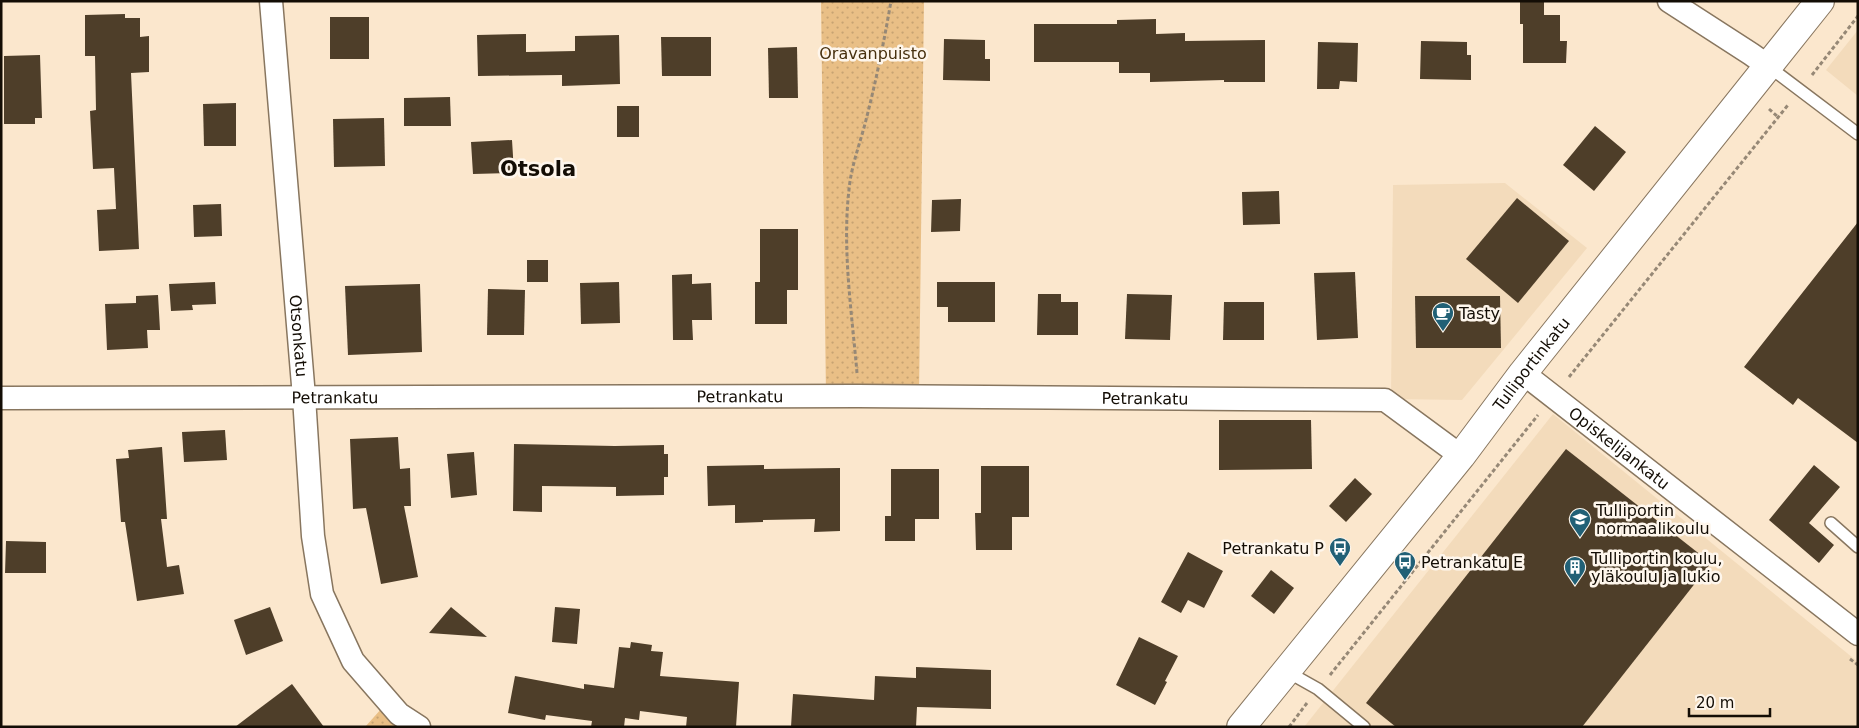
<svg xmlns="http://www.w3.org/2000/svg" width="1859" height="728" font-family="'DejaVu Sans',sans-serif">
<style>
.built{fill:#f3dbbb}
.park{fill:url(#park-dots)}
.building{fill:#4e3e29}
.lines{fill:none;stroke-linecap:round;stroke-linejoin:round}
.service-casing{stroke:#88765f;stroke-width:14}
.minor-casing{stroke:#88765f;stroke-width:25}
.tertiary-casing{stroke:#88765f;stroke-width:30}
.path{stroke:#968876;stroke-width:3;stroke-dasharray:4 2.5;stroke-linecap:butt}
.service{stroke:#fff;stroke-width:11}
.minor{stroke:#fff;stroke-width:22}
.tertiary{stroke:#fff;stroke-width:28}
.labels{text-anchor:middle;stroke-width:5;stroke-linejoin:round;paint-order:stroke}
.park-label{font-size:16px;fill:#47300e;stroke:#fef6ec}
.poi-label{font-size:16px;fill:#130d05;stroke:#fef6ec;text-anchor:start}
.street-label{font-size:16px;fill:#130d05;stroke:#fef6ec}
.district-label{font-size:21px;font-weight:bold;fill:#130d05;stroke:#fef6ec}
</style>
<defs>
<pattern id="park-dots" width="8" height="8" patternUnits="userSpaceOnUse" patternTransform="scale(1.25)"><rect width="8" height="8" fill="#e9bf86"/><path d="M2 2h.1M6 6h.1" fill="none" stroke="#c7a372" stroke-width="1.8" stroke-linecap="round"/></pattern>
</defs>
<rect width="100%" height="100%" fill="#fbe7cd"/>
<g class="built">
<polygon points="1858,30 1858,96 1826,70"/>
<polygon points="1505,183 1587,248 1462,400 1391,399 1393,185"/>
<polygon points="1553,414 1858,662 1858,727 1304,727"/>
</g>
<g class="park">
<polygon points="821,1 924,1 919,395 826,395"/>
<polygon points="382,708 408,727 365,727"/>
</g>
<g class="building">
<polygon points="1520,1 1544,1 1544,15 1560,15 1560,41 1567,41 1566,63 1523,63 1523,24 1520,24"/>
<polygon points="125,14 125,18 140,18 140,37 149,36 149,72 131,73 139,249 99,251 97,210 116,209 114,168 93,169 90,111 96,110 95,56 85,56 85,15"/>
<rect x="330" y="17" width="39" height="42"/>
<polygon points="1156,19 1156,34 1185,33 1185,41 1265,40 1265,82 1224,82 1224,80 1150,82 1150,73 1119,73 1119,62 1034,62 1034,24 1117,24 1117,20"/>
<polygon points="526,34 526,52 575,51 575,36 619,35 620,84 562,86 562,75 478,76 477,35"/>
<polygon points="661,37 711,37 711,76 662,76"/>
<polygon points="944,39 985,40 985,59 990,59 990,81 943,80"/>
<polygon points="1421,41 1467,42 1467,55 1471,55 1471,80 1420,79"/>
<polygon points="1318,42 1358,43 1357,82 1340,81 1339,89 1317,89"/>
<polygon points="797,47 798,98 769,98 768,48"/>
<polygon points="40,55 42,118 35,118 35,124 4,124 4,56"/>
<polygon points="450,97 451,126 404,126 404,98"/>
<polygon points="236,103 236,146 204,146 203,104"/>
<rect x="617" y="106" width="22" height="31"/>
<polygon points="384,118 385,166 334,167 333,119"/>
<polygon points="1595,126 1626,152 1594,191 1563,165"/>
<polygon points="512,140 514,173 473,174 471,142"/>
<polygon points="1279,191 1280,224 1243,225 1242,192"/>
<polygon points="1517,198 1569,241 1518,303 1466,259"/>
<polygon points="961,199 960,231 931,232 932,200"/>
<polygon points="221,204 222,236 194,237 193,205"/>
<polygon points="1858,222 1858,443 1798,398 1793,405 1744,367"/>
<polygon points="760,229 798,229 798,290 787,290 787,324 755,324 755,282 760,282"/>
<rect x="527" y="260" width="21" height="22"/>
<polygon points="1355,272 1358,338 1317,340 1314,273"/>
<polygon points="692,274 692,284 711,283 712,320 692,320 693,340 673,340 672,275"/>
<polygon points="215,282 216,304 192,305 193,310 171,311 169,284"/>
<polygon points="619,282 620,323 581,324 580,283"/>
<polygon points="937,282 995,282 995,322 948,322 948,307 937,307"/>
<polygon points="420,284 422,352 348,355 345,286"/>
<polygon points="488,289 525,290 524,335 487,335"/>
<polygon points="1038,294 1061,294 1061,302 1078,302 1078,335 1037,335"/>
<polygon points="1127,294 1172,295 1170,340 1125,339"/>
<polygon points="158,295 160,330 147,330 148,348 107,350 105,304 136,303 136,296"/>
<polygon points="1415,296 1500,296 1501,348 1416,348"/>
<polygon points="1224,302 1264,302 1264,340 1223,340"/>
<polygon points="1219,420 1311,420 1312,469 1219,470"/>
<polygon points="225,430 227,460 184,462 182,432"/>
<polygon points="398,437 400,469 410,468 411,506 404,506 418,577 381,584 366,508 353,509 350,439"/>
<polygon points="514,444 615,446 664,445 664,454 668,454 668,477 664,477 664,495 616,496 616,487 542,486 542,512 513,511"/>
<polygon points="162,447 167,519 161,519 167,567 179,565 184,594 137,601 125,522 121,522 116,459 129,458 128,450"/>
<polygon points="1566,449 1711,563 1582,727 1396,727 1366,703"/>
<polygon points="474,452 477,495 451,498 447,454"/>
<polygon points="764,465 764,469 840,468 840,531 814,532 815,519 763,520 763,522 735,523 735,505 708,506 707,466"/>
<polygon points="1814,465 1840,487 1809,523 1834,545 1819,563 1769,520"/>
<polygon points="981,466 1029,466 1029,517 1012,517 1012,550 976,550 975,513 981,513"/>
<polygon points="891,469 939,469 939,519 915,519 915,541 885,541 885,516 891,516"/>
<polygon points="1355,478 1372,494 1346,522 1329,506"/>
<polygon points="6,541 46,542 46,573 5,573"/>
<polygon points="1188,552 1223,571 1204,608 1188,600 1181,613 1161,602"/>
<polygon points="1271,570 1294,588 1274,614 1251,596"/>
<polygon points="270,607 283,641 246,655 234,620"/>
<polygon points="451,607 487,637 429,633"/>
<polygon points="555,607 580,609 577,644 552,642"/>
<polygon points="1139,637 1178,656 1165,681 1167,682 1155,705 1116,685"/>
<polygon points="631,642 652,645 651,651 663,652 660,676 739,682 736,727 686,727 687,717 640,711 639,720 625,718 624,727 591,727 592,721 546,715 545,720 508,713 515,676 584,689 584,684 614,688 619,647 630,648"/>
<polygon points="916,667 991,670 991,709 917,707 916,727 791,727 793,694 874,700 875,676 916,678"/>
<polygon points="292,684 324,727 235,727 272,699"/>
</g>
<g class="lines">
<g class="service-casing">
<g id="service">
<polyline points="1768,66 1858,134"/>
<polyline points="1831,523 1858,547"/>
<polyline points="1286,671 1318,689 1364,727"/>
</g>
</g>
<g class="minor-casing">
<g id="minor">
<path id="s1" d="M 271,1 L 304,397 L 313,536 L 322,594 L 353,661 L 399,714 L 419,727"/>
<polyline points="1669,1 1751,54 1768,66"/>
<path id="s2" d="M 1523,373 L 1858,634"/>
<path id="s3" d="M 1,398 L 858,396 L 1385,400 L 1461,456"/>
</g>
</g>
<g class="tertiary-casing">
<g id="tertiary">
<path id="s4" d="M 1241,727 L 1461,456 L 1523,373 L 1820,1"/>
</g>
</g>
<g class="path">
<polyline points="1812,75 1858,16"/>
<polyline points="1769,109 1778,117"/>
<path d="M 857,373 C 852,314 842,249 849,190 C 851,166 860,144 866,120 C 876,81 884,42 891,1"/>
<polyline points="1569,377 1788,105"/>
<polyline points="1850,659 1858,665"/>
<polyline points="1330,675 1538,415"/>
<polyline points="1289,727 1307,703"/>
</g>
<use href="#service" class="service"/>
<use href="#minor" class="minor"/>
<use href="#tertiary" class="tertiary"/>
</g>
<defs>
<g id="cafe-pin" transform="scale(1.125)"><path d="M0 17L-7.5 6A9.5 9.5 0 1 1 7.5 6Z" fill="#216076" stroke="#fef6ec"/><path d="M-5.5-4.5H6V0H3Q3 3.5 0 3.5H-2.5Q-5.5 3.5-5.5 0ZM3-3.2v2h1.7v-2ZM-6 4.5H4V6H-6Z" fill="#fff"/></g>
<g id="school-pin" transform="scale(1.125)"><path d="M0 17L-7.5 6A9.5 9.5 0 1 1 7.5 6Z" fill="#216076" stroke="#fef6ec"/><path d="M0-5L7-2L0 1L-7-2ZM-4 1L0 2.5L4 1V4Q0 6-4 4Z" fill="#fff"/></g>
<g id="bus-pin" transform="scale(1.125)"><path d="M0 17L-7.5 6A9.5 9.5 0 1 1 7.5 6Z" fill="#216076" stroke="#fef6ec"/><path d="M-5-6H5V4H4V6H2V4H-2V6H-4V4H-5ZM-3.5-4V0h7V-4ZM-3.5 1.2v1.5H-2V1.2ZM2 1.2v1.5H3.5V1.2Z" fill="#fff"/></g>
<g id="building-pin" transform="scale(1.125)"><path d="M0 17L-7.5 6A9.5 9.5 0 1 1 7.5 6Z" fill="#216076" stroke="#fef6ec"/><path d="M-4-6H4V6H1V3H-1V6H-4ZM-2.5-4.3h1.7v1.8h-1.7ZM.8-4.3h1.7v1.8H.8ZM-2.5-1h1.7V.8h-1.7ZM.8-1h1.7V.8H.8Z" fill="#fff"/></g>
</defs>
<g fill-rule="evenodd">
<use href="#cafe-pin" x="1443" y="313"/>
<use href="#school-pin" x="1580" y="519"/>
<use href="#bus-pin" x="1340" y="548"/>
<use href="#bus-pin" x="1405" y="562"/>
<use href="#building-pin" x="1575" y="567"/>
</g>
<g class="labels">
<g class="park-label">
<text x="873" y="59">Oravanpuisto</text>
</g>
<g class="poi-label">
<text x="1459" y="319">Tasty</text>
<text x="1596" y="516">Tulliportin<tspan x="1596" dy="18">normaalikoulu</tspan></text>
<text x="1324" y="554" text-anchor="end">Petrankatu P</text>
<text x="1591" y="564">Tulliportin koulu,<tspan x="1591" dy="18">yläkoulu ja lukio</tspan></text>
<text x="1421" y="568">Petrankatu E</text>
</g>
<g class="street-label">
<text dy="6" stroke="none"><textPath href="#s1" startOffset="336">Otsonkatu</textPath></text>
<text dy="6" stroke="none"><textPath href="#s4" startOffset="465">Tulliportinkatu</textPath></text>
<text dy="6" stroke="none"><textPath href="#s3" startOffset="334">Petrankatu</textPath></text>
<text dy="6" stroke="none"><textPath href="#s3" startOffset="739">Petrankatu</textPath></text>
<text dy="6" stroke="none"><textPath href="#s3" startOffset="1144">Petrankatu</textPath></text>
<text dy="6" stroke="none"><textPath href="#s2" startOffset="122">Opiskelijankatu</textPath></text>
</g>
<g class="district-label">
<text x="538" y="176">Otsola</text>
</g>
</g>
<rect width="1859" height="728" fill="none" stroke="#130d05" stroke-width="5"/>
<path d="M1689 708v8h81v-8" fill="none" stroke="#130d05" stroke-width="2.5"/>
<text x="1696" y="708" font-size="15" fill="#130d05" stroke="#fef6ec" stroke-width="4" paint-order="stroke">20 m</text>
</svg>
